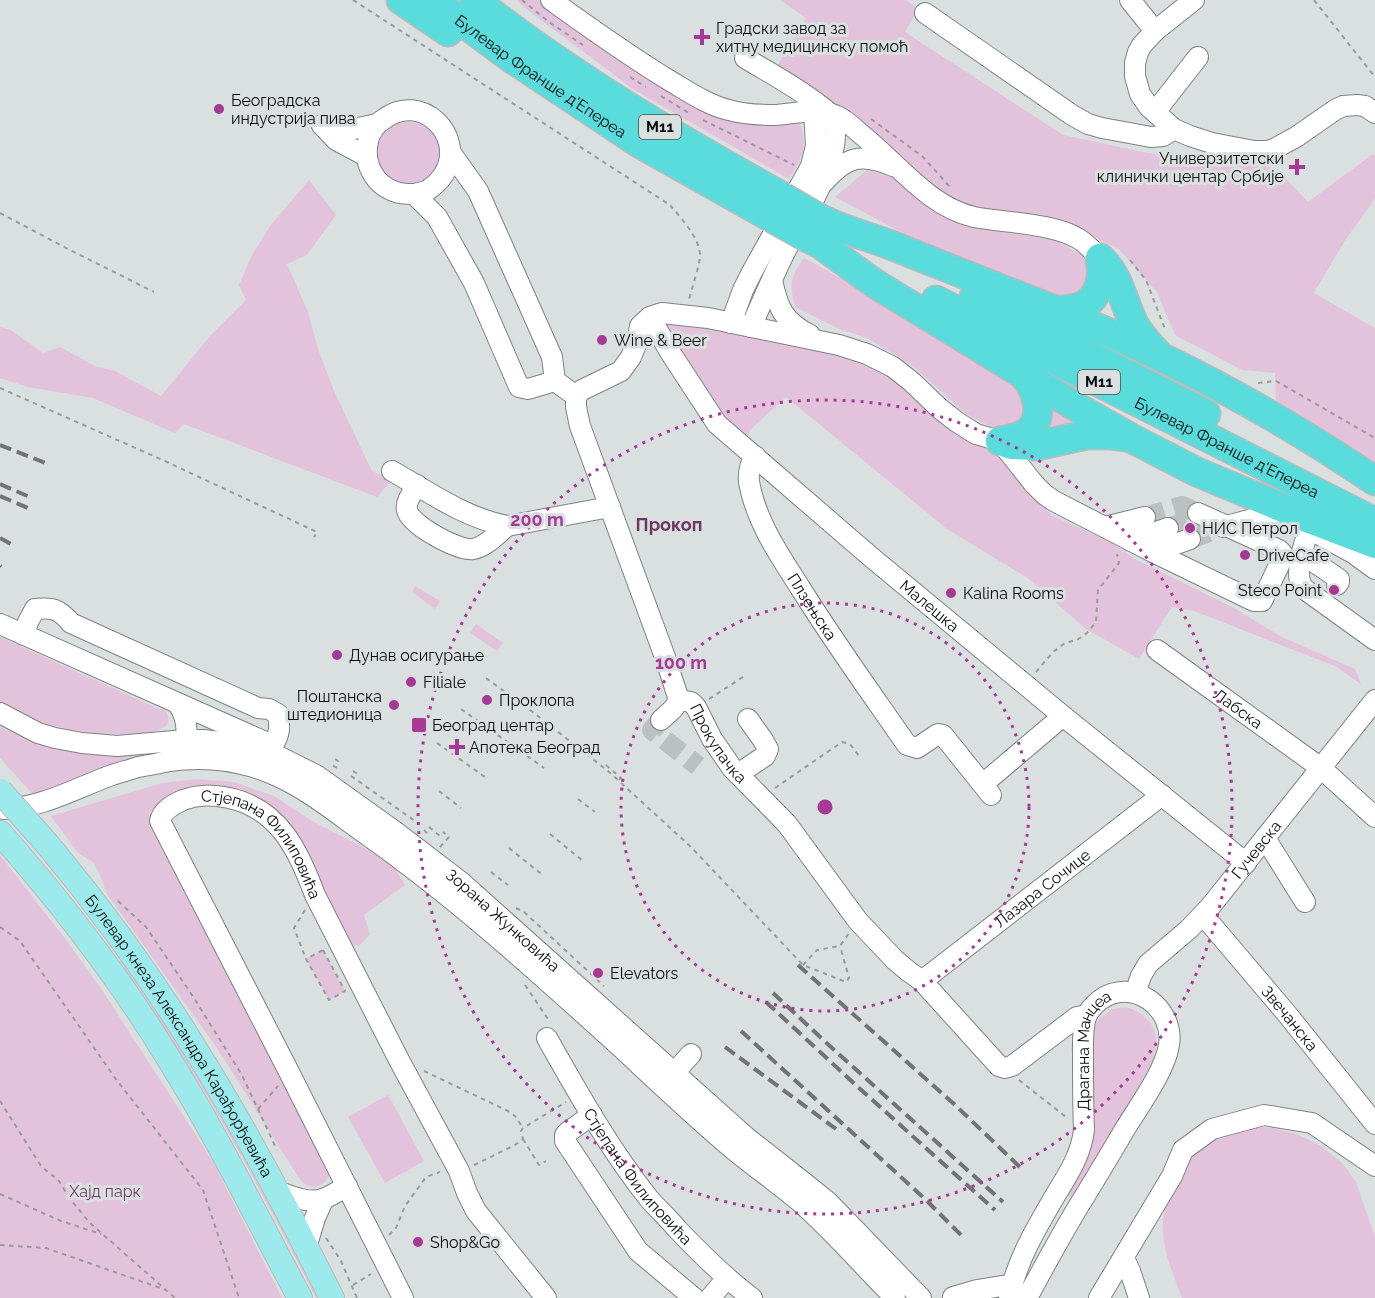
<svg xmlns="http://www.w3.org/2000/svg" width="1375" height="1298" font-family="Raleway,sans-serif">
<style>
.green{fill:#e3c3db}
.lines{fill:none;stroke-linecap:round;stroke-linejoin:round}
.minor-tunnel{stroke:#bbc0c0;stroke-width:20;stroke-dasharray:20 10;stroke-linecap:butt}
.minor-casing{stroke:#7d8382;stroke-width:22}
.major-casing{stroke:#babbbb;stroke-width:26}
.highway-casing{stroke:#babbbb;stroke-width:31}
.path{stroke:#979c9c;stroke-width:2;stroke-dasharray:4.5 4.5;stroke-linecap:butt}
.minor{stroke:#fff;stroke-width:20}
.major{stroke:#9ceaeb;stroke-width:24}
.highway{stroke:#5adcdd;stroke-width:28}
.rail{stroke:#707474;stroke-width:4;stroke-dasharray:12 6;stroke-linecap:butt}
.major-bridge-casing{stroke:#babbbb;stroke-width:26;stroke-linecap:butt}
.highway-bridge-casing{stroke:#babbbb;stroke-width:31;stroke-linecap:butt}
.major-bridge{stroke:#9ceaeb;stroke-width:24}
.highway-bridge{stroke:#5adcdd;stroke-width:28}
.ring{fill:none;stroke:#a73896;stroke-width:3;stroke-dasharray:3 6}
.poi-dot{fill:#a73896;stroke:#dae0e0;stroke-width:2}
.labels{text-anchor:middle;stroke-width:6;stroke-linejoin:round;paint-order:stroke}
.shield{fill:#dae0e0;stroke:#484c4c;stroke-width:1.5}
.shield-label{font-size:15px;font-weight:bold;fill:#0a0c0c}
.poi-label{font-size:16px;fill:#0a0c0c;stroke:#dae0e0;text-anchor:start}
.street-label{font-size:16px;fill:#0a0c0c;stroke:#dae0e0}
.park-label{font-size:16px;fill:#763b6b;stroke:#dae0e0}
.neighbourhood-label{font-size:18px;font-weight:bold;fill:#6d3663;stroke:#dae0e0}
.centre{fill:#a73896;stroke:#dae0e0;stroke-width:3}
.ring-label{font-size:18px;text-anchor:middle;font-weight:bold;fill:#a73896;stroke:#dae0e0;stroke-width:6;stroke-linejoin:round;paint-order:stroke}
</style>
<rect width="100%" height="100%" fill="#dae0e0"/>
<g class="green">
<path d="M 517,0 L 539,0 L 766,124 L 800,122 C 808,150 803,155 789,179 L 633,89 L 521,5 Z"/>
<polygon points="780,0 906,0 919,9 905,32 1063,135 1148,153 1187,156 1233,162 1271,163 1308,202 1373,154 1375,156 1375,199 1346,239 1314,293 1375,328 1375,467 1276,408 1275,373 1242,370 1175,335 1157,292 1119,249 1070,226 962,207 929,187 774,71 806,18"/>
<circle cx="408" cy="154" r="32"/>
<polygon points="867,170 895,178 922,200 958,223 1003,232 1055,240 1088,258 1087,295 1048,298 929,247 835,197"/>
<polygon points="309,180 336,215 307,255 287,264 308,312 319,352 334,391 372,471 392,480 377,497 184,424 175,433 93,398 28,387 0,378 0,327 11,330 43,353 60,347 95,366 115,371 161,396 209,337 246,300 239,285 251,257 270,226"/>
<path d="M 804,258 L 992,363 L 1020,386 L 1028,416 L 1001,432 L 966,414 L 914,367 L 867,338 L 839,329 L 795,307 C 789,285 790,277 804,258 Z"/>
<polygon points="658,318 833,350 892,375 914,398 951,431 999,452 1051,515 1112,543 1135,559 1234,608 1282,637 1355,669 1361,684 1335,666 1194,611 1172,607 1139,659 1086,629 1029,579 947,529 786,397 751,429 742,447"/>
<polygon points="1045,398 1086,424 1038,436"/>
<polygon points="415,586 440,601 435,609 412,592"/>
<polygon points="476,624 503,643 497,651 470,633"/>
<path d="M 0,637 L 159,709 L 165,710 C 186,740 110,734 97,733 C 80,732 63,728 47,724 C 31,719 15,712 0,704 Z"/>
<polygon points="0,727 26,738 173,749 35,797 0,758"/>
<path d="M 198,779 L 234,782 L 274,796 L 312,821 L 367,849 L 400,869 L 397,871 L 405,885 L 364,915 L 370,934 L 359,946 L 346,944 L 252,801 L 166,800 L 149,813 L 331,1167 C 329,1187 311,1194 299,1178 L 217,1048 L 107,894 L 99,873 L 94,863 L 78,853 L 51,816 L 162,783 Z"/>
<polygon points="0,855 67,941 104,993 212,1160 282,1298 0,1298"/>
<polygon points="323,950 345,991 329,1000 306,959"/>
<path d="M 125,956 L 179,1035 L 326,1298 L 316,1298 C 257,1182 196,1066 118,962 Z"/>
<path d="M 1126,1007 C 1140,1011 1154,1021 1156,1037 C 1157,1044 1154,1055 1153,1062 L 1073,1199 L 1066,1194 L 1093,1130 L 1093,1072 L 1091,1046 L 1093,1031 L 1098,1020 L 1112,1009 Z"/>
<polygon points="388,1095 424,1161 385,1183 348,1117"/>
<path d="M 1255,1127 L 1272,1128 L 1297,1134 L 1321,1146 L 1342,1163 L 1356,1182 L 1375,1237 L 1375,1298 L 1182,1298 C 1174,1276 1164,1255 1163,1231 C 1162,1220 1165,1210 1168,1199 C 1182,1157 1211,1132 1255,1127 Z"/>
</g>
<g class="lines">
<g class="minor-tunnel">
<polyline points="1145,517 1182,506 1198,513"/>
<polyline points="1168,528 1199,518"/>
<polyline points="1190,539 1220,528"/>
<polyline points="661,720 652,730 698,766"/>
</g>
<g class="minor-casing">
<g id="minor">
<path d="M 551,0 C 590,28 630,57 672,82 C 689,92 708,105 729,110 C 743,114 759,115 774,115 C 794,114 818,107 837,116 C 846,120 854,128 862,135 C 897,163 929,207 974,217 C 1005,223 1053,223 1079,239 C 1087,244 1093,251 1100,258"/>
<polyline points="1130,0 1155,31"/>
<polyline points="1194,0 1155,31 1142,45 1138,52 1135,63 1135,76 1140,94 1149,107 1174,129 1190,136 1212,143 1254,151 1267,151 1274,149 1296,137 1335,110 1343,106 1357,105 1365,106 1375,113"/>
<polyline points="925,13 1072,115 1088,124 1102,128 1151,137 1163,136 1174,129"/>
<path d="M 745,58 C 768,72 793,85 815,102 C 819,105 825,109 829,113 C 853,144 800,223 785,252 C 773,276 762,302 751,327"/>
<polyline points="1155,112 1198,57"/>
<polyline points="322,125 349,130 377,124"/>
<polyline points="322,125 336,140 366,156"/>
<polyline points="451,153 478,191 552,357 555,381"/>
<path d="M 824,182 C 846,157 861,152 893,166"/>
<path d="M 414,194 C 419,193 424,192 428,190 C 434,186 440,180 444,174 C 467,135 420,91 384,119 C 376,124 370,132 368,141 C 363,163 374,185 396,192 C 401,194 409,194 414,194 L 437,217 L 474,283 L 519,387 L 528,389 L 555,381 L 576,396"/>
<path d="M 772,280 C 778,308 783,321 810,335"/>
<path id="s1" d="M 650,317 L 670,352 L 717,424 L 871,557 L 1063,716 L 1246,863"/>
<polyline points="731,323 743,290 752,272 811,166 816,146 814,111 817,104"/>
<path id="s2" d="M 755,456 C 750,464 748,472 749,482 C 756,522 780,556 801,589 C 834,642 871,693 907,745 L 917,748 L 938,734 L 943,735 L 991,795"/>
<path d="M 392,471 C 429,492 465,518 507,526 L 610,507"/>
<path d="M 417,485 C 413,492 405,502 407,510 C 410,525 458,551 473,549 C 486,547 497,534 507,526"/>
<path d="M 1312,520 C 1307,535 1294,569 1301,584 C 1302,587 1304,589 1307,591 L 1375,640"/>
<polyline points="1105,527 1145,517"/>
<polyline points="1223,527 1286,510"/>
<polyline points="1318,534 1353,553 1375,569"/>
<polyline points="1131,541 1168,528"/>
<polyline points="1153,552 1190,539"/>
<polyline points="1302,554 1339,579 1339,582 1337,585"/>
<polyline points="0,624 263,741"/>
<path d="M 24,635 L 28,622 L 35,609 C 53,607 59,609 71,623 L 258,708 L 269,709 L 278,714 C 280,727 280,734 273,745"/>
<path id="s3" d="M 1157,650 L 1321,768 L 1375,817"/>
<polyline points="679,700 665,657 580,426 576,407 576,396 582,390 621,371 631,357 637,342 640,326 650,317 662,313 708,318 839,345 867,354 893,367 912,382 939,408 957,422 976,434 1000,441 1034,484 1044,494 1054,501 1153,552 1254,601 1262,601 1282,559 1282,553 1279,550 1198,513"/>
<path id="s4" d="M 679,700 L 691,702 L 696,707 L 712,739 L 732,768 L 787,824 L 858,921 L 895,960 L 908,971 L 922,981 L 999,1066 L 1005,1068 L 1012,1066 L 1077,1017 L 1082,1016 L 1086,1017"/>
<path id="s5" d="M 0,713 L 38,733 L 55,738 L 82,743 L 117,746 L 186,740 L 203,740 L 237,744 L 274,754 L 316,775 L 397,833 L 461,882 L 746,1137 L 807,1185 L 828,1202 L 921,1298"/>
<polyline points="661,720 673,709 679,700"/>
<path d="M 163,762 C 201,755 242,760 277,776 C 308,790 335,812 363,832 C 457,898 542,976 627,1053 C 662,1086 697,1119 734,1150 C 756,1168 779,1184 800,1202 C 834,1232 863,1266 895,1298"/>
<polyline points="738,774 765,756 768,749 763,740 748,719"/>
<polyline points="983,784 1063,716"/>
<path d="M 3,809 C 42,808 76,788 112,775 C 121,772 130,770 138,767 C 151,764 168,764 177,755 C 191,742 188,718 178,704"/>
<polyline points="1265,838 1305,902"/>
<path id="s6" d="M 1203,915 L 1287,1014 L 1375,1124"/>
<path id="s7" d="M 922,981 L 1162,795"/>
<path id="s8" d="M 1135,993 L 1141,976 L 1148,964 L 1189,929 L 1210,907 L 1375,700"/>
<path id="s9" d="M 547,1038 C 578,1093 610,1150 650,1200 C 659,1210 669,1219 678,1230 C 701,1254 725,1278 752,1298"/>
<polyline points="666,1082 691,1054"/>
<polyline points="592,1115 568,1132 565,1135 565,1141 638,1251 694,1298"/>
<path d="M 277,1191 C 291,1196 310,1205 325,1198 C 333,1195 340,1190 347,1186"/>
<polyline points="306,1248 315,1218 323,1200"/>
<polyline points="1124,1258 1130,1271 1139,1298"/>
<polyline points="953,1297 977,1290 1008,1285 1012,1283"/>
<path id="s10" d="M 403,1298 L 289,1072 L 160,821 C 162,810 174,804 183,800 C 199,794 213,795 229,798 C 280,809 298,851 315,895 L 399,1060 L 459,1171 L 467,1193 L 476,1211 L 546,1298"/>
<polyline points="710,1298 727,1278"/>
<path id="s11" d="M 1009,1298 C 1016,1263 1034,1232 1052,1201 C 1065,1179 1081,1157 1084,1130 C 1083,1106 1083,1082 1083,1058 C 1083,1045 1082,1029 1086,1017 C 1089,1010 1095,1004 1100,1000 C 1132,976 1175,1008 1169,1045 C 1165,1071 1139,1106 1125,1129 C 1111,1153 1097,1176 1083,1199 C 1063,1231 1045,1265 1027,1298"/>
<polyline points="1099,1298 1172,1176 1183,1150 1212,1129 1264,1115 1312,1123 1375,1166"/>
</g>
</g>
<g class="major-casing">
<g id="major">
<path d="M 0,833 C 61,902 121,980 169,1059 C 217,1136 257,1218 300,1298"/>
<path id="s12" d="M 48,845 C 101,909 150,976 194,1047 C 245,1128 289,1213 332,1298"/>
</g>
</g>
<g class="highway-casing">
<g id="highway">
<polyline points="401,0 448,32"/>
<path id="s13" d="M 433,0 L 511,58 L 639,143 L 772,218"/>
<path d="M 475,0 C 571,76 677,138 783,197"/>
<path d="M 817,217 C 841,230 868,236 893,246 C 946,267 998,288 1050,308 C 1165,354 1272,411 1375,481"/>
<polyline points="806,237 820,244 874,283 1080,409 1131,438 1197,472 1312,520 1375,544"/>
<path d="M 1100,258 C 1119,275 1123,301 1134,324 C 1140,335 1148,344 1157,353"/>
<polyline points="974,297 1206,414"/>
<path id="s14" d="M 936,300 L 1375,522"/>
<path d="M 1053,310 C 1074,310 1091,309 1099,286 C 1102,277 1102,267 1100,258"/>
<polyline points="1000,441 1012,445 1036,446 1086,435 1110,435 1125,437"/>
<path d="M 1000,441 C 1009,439 1020,438 1028,432 C 1046,417 1036,389 1023,374"/>
</g>
</g>
<g class="path">
<path d="M 353,0 L 670,205 C 680,217 699,237 700,254 C 701,262 691,290 689,300"/>
<polyline points="522,0 549,22 583,45"/>
<polyline points="1314,0 1375,77"/>
<polyline points="630,77 646,87"/>
<polyline points="661,96 689,113"/>
<polyline points="871,119 922,156 950,187"/>
<polyline points="703,120 794,165"/>
<polyline points="0,213 68,249 154,292"/>
<polyline points="1130,260 1146,280 1165,329"/>
<polyline points="1258,383 1276,381 1375,438"/>
<polyline points="0,388 167,462 317,532 314,537"/>
<polyline points="1036,672 1053,652 1065,643 1077,640 1087,633 1096,622 1098,590 1119,563 1117,554"/>
<polyline points="486,678 534,713 608,771 691,847 803,965 846,982 849,978 840,946"/>
<polyline points="709,699 746,675"/>
<polyline points="461,709 544,768"/>
<polyline points="437,743 485,777"/>
<polyline points="335,759 341,763"/>
<polyline points="606,765 621,778 618,781"/>
<polyline points="333,766 341,769"/>
<polyline points="353,771 359,775"/>
<polyline points="351,776 415,821"/>
<polyline points="775,788 842,742 850,744 859,756"/>
<polyline points="439,791 461,808"/>
<polyline points="578,799 595,812"/>
<polyline points="429,827 440,836"/>
<polyline points="424,830 430,837"/>
<polyline points="550,834 583,861"/>
<polyline points="440,847 449,837 443,832"/>
<polyline points="509,848 544,876"/>
<polyline points="491,872 508,885"/>
<polyline points="118,901 146,927 192,995 242,1075 277,1150"/>
<polyline points="516,908 524,912 604,986"/>
<polyline points="305,910 294,928 306,959"/>
<polyline points="0,927 20,941 115,1078 203,1190 239,1298"/>
<polygon points="323,950 345,991 329,1000 306,959"/>
<polyline points="803,965 817,950 840,946 849,933"/>
<polyline points="525,985 550,1022"/>
<polyline points="424,1071 508,1111 515,1116 523,1128"/>
<polyline points="1019,1080 1066,1117"/>
<polyline points="0,1101 41,1166 59,1181 70,1199 90,1223 166,1290"/>
<polyline points="258,1109 278,1086"/>
<polyline points="523,1139 539,1165 546,1161"/>
<polyline points="474,1165 515,1145 523,1139 521,1131 523,1128 566,1102"/>
<polyline points="0,1194 61,1221 101,1234"/>
<polyline points="389,1235 396,1228 405,1206 426,1177 440,1172"/>
<polyline points="326,1238 341,1261 357,1298"/>
<polyline points="0,1245 46,1248 166,1290 175,1298"/>
<polyline points="353,1285 371,1274"/>
</g>
<use href="#minor" class="minor"/>
<use href="#major" class="major"/>
<use href="#highway" class="highway"/>
<g class="rail">
<polyline points="0,445 48,464"/>
<polyline points="0,484 32,498"/>
<polyline points="0,496 28,508"/>
<polyline points="0,538 11,544"/>
<polyline points="0,566 1,567"/>
<polyline points="798,965 954,1104 1023,1170"/>
<polyline points="773,993 832,1048 1003,1202"/>
<polyline points="766,1002 859,1088 995,1210"/>
<polyline points="741,1031 925,1199 962,1236"/>
<polyline points="725,1047 836,1129"/>
</g>
<g class="major-bridge-casing">
<polyline id="major-bridge" points="0,791 48,845"/>
</g>
<g class="highway-bridge-casing">
<g id="highway-bridge">
<polyline points="783,197 817,217"/>
<polyline points="772,218 806,237"/>
</g>
</g>
<use href="#major-bridge" class="major-bridge"/>
<use href="#highway-bridge" class="highway-bridge"/>
</g>
<g class="ring">
<circle cx="825" cy="807" r="204"/>
<circle cx="825" cy="807" r="407"/>
</g>
<g class="poi-dot">
<path d="M699 28h6v6h6v6h-6v6h-6v-6h-6v-6h6z"/>
<circle cx="219" cy="109" r="6"/>
<path d="M1294 158h6v6h6v6h-6v6h-6v-6h-6v-6h6z"/>
<circle cx="602" cy="340" r="6"/>
<circle cx="1190" cy="528" r="6"/>
<circle cx="1245" cy="555" r="6"/>
<circle cx="1334" cy="590" r="6"/>
<circle cx="951" cy="593" r="6"/>
<circle cx="337" cy="655" r="6"/>
<circle cx="411" cy="682" r="6"/>
<circle cx="487" cy="700" r="6"/>
<circle cx="394" cy="705" r="6"/>
<rect x="411" y="717" width="16" height="16" rx="3"/>
<path d="M454 738h6v6h6v6h-6v6h-6v-6h-6v-6h6z"/>
<circle cx="598" cy="973" r="6"/>
<circle cx="418" cy="1242" r="6"/>
</g>
<g class="labels">
<g class="shield">
<rect x="639" y="115" width="42" height="24" rx="4.5"/>
<rect x="1078" y="370" width="42" height="24" rx="4.5"/>
</g>
<g class="shield-label">
<text x="660" y="132">M11</text>
<text x="1099" y="387">M11</text>
</g>
<g class="poi-label">
<text x="716" y="34">Градски завод за<tspan x="716" dy="18">хитну медицинску помоћ</tspan></text>
<text x="231" y="106">Београдска<tspan x="231" dy="18">индустрија пива</tspan></text>
<text x="1284" y="164" text-anchor="end">Универзитетски<tspan x="1284" dy="18">клинички центар Србије</tspan></text>
<text x="614" y="346">Wine &amp; Beer</text>
<text x="1202" y="534">НИС Петрол</text>
<text x="1257" y="561">DriveCafe</text>
<text x="1322" y="596" text-anchor="end">Steco Point</text>
<text x="963" y="599">Kalina Rooms</text>
<text x="349" y="661">Дунав осигурање</text>
<text x="423" y="688">Filiale</text>
<text x="382" y="702" text-anchor="end">Поштанска<tspan x="382" dy="18">штедионица</tspan></text>
<text x="499" y="706">Проклопа</text>
<text x="432" y="731">Београд центар</text>
<text x="469" y="753">Апотека Београд</text>
<text x="610" y="979">Elevators</text>
<text x="430" y="1248">Shop&amp;Go</text>
</g>
<g class="street-label">
<text dy="6" stroke="none"><textPath href="#s13" startOffset="132">Булевар Франше д'Епереа</textPath></text>
<text dy="6" stroke="none"><textPath href="#s14" startOffset="326">Булевар Франше д'Епереа</textPath></text>
<text dy="6" stroke="none"><textPath href="#s2" startOffset="168">Плзењска</textPath></text>
<text dy="6" stroke="none"><textPath href="#s1" startOffset="406">Малешка</textPath></text>
<text dy="6" stroke="none"><textPath href="#s3" startOffset="100">Лабска</textPath></text>
<text dy="6" stroke="none"><textPath href="#s4" startOffset="62">Прокупачка</textPath></text>
<text dy="6" stroke="none"><textPath href="#s8" startOffset="190">Гучевска</textPath></text>
<text dy="6" stroke="none"><textPath href="#s10" startOffset="670">Стјепана Филиповића</textPath></text>
<text dy="6" stroke="none"><textPath href="#s7" startOffset="152">Лазара Сочице</textPath></text>
<text dy="6" stroke="none"><textPath href="#s5" startOffset="566">Зорана Жунковића</textPath></text>
<text dy="6" stroke="none"><textPath href="#s6" startOffset="135">Звечанска</textPath></text>
<text dy="6" stroke="none"><textPath href="#s12" startOffset="232">Булевар кнеза Александра Карађорђевића</textPath></text>
<text dy="6" stroke="none"><textPath href="#s11" startOffset="268">Драгана Манцеа</textPath></text>
<text dy="6" stroke="none"><textPath href="#s9" startOffset="166">Стјепана Филиповића</textPath></text>
</g>
<g class="park-label">
<text x="105" y="1197">Хајд парк</text>
</g>
<g class="neighbourhood-label">
<text x="669" y="531">Прокоп</text>
</g>
</g>
<circle cx="825" cy="807" r="9" class="centre"/>
<g class="ring-label">
<text x="537" y="526">200 m</text>
<text x="681" y="669">100 m</text>
</g>
</svg>
